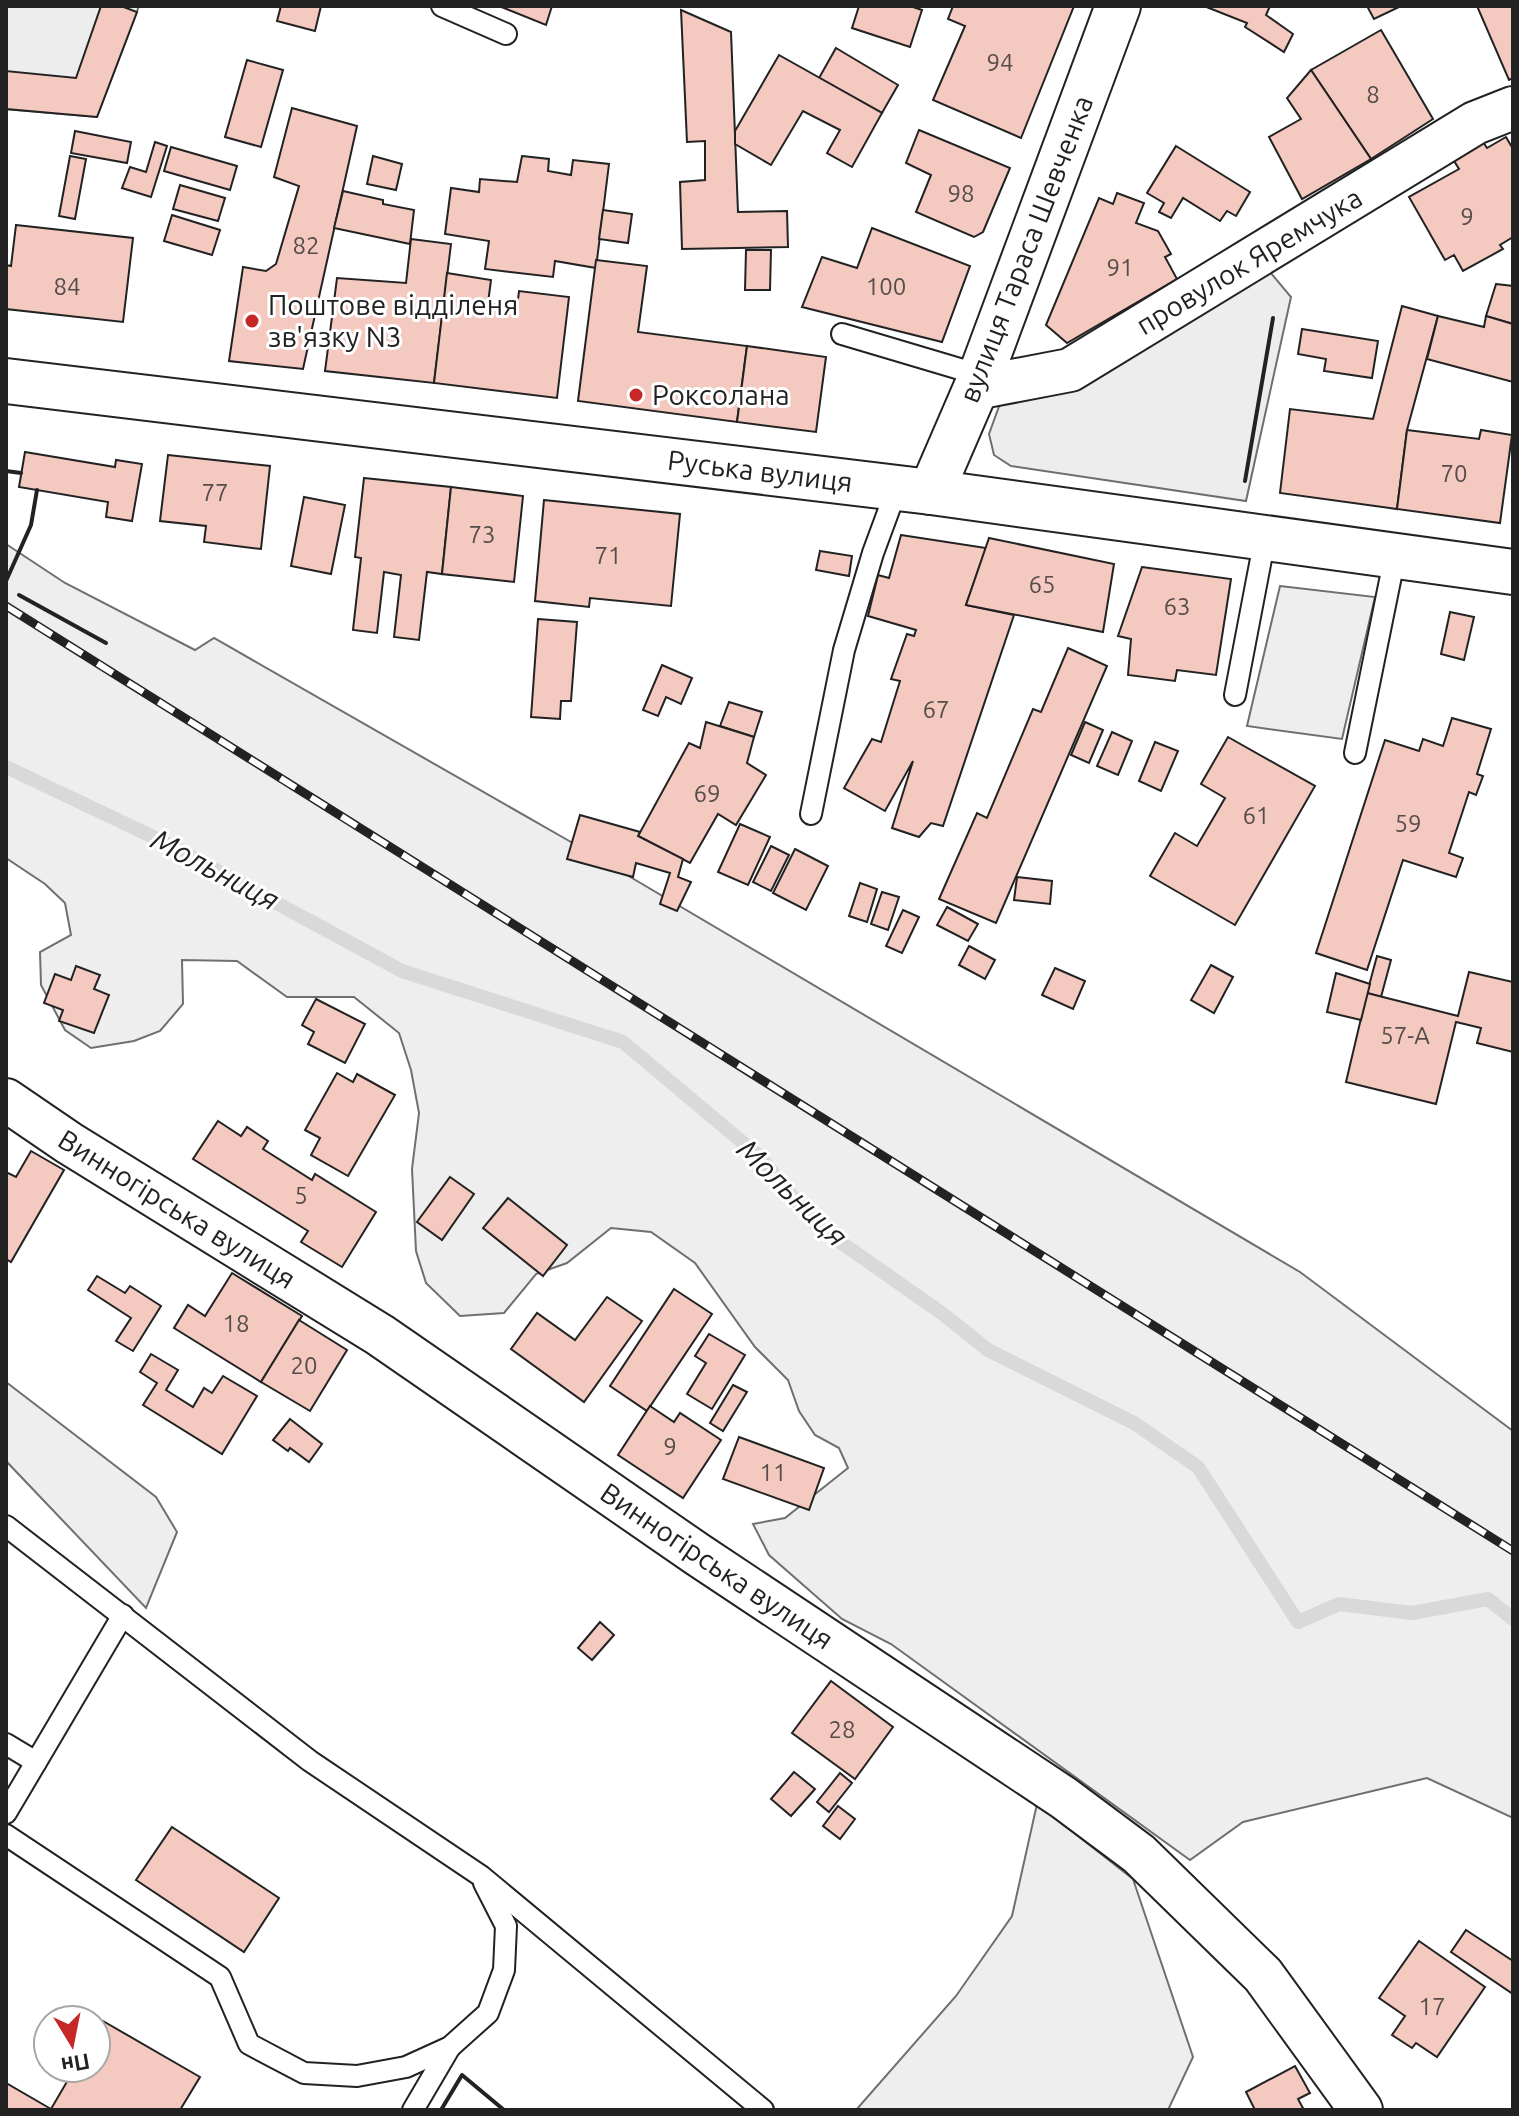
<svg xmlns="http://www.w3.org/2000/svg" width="1519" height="2116" font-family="Ubuntu,sans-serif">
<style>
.green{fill:#eee;stroke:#6f6f6f;stroke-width:2}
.parking{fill:#ededed;stroke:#6f6f6f;stroke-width:2}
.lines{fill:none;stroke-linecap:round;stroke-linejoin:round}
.stream{stroke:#d9d9d9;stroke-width:14}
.building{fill:#f3c9c0;stroke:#222;stroke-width:2}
.lane-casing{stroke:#222;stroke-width:24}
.street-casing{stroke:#222;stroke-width:46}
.secondary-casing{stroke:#222;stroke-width:48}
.primary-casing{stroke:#222;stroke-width:48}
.lane{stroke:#fff;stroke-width:20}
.street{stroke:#fff;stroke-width:42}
.secondary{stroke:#fff;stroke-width:44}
.primary{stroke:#fff;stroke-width:44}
.rail-casing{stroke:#222;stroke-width:9}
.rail{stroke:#fff;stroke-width:6;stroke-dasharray:18;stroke-linecap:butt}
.wall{stroke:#222;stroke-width:4}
.poi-dot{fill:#c62828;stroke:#fff;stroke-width:3}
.labels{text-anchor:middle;stroke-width:6;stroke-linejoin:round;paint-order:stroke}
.number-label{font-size:24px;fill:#564c4a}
.street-label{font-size:28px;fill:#222;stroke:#fff}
.poi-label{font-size:28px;fill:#222;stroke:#fff;text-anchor:start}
.water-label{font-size:30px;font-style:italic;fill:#222;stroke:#fff}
</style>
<rect width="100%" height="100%" fill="#fff"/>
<g class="green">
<polygon points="6,544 65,583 195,650 214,638 571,842 1300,1272 1513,1431 1513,1818 1427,1778 1243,1822 1190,1860 891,1644 842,1619 769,1555 753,1524 785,1518 848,1468 839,1448 815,1435 799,1411 788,1380 755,1347 695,1263 651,1232 611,1228 567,1263 536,1274 504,1313 460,1316 426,1283 416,1251 412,1169 419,1113 411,1070 399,1033 354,997 287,997 237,961 182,960 183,1004 160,1031 134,1041 91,1048 65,1030 41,985 40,952 71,935 65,903 45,884 6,858"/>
<polygon points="1280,586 1375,597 1342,739 1247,726"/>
<polygon points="6,1382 156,1497 177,1532 146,1608 6,1461"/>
<polygon points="1037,1804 1133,1879 1193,2057 1168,2110 856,2110 956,1996 1012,1916"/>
</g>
<g class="parking">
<polygon points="6,6 139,6 97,117 6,109"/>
<polygon points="1265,266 1291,297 1246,501 1011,466 994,455 989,434 1001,401"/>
</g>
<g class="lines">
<polyline class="stream" points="6,767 166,843 402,971 623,1042 760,1157 816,1225 943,1314 988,1350 1134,1423 1198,1467 1298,1622 1339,1604 1412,1613 1488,1599 1513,1619"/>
</g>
<g class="building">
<polygon points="101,6 121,6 137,12 97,117 6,109 6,71 76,78"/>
<polygon points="281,6 321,6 315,31 277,21"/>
<polygon points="499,6 552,6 546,25"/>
<polygon points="859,6 910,6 922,10 910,47 852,28"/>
<polygon points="953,6 1074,6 1021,138 933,100 965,26 948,19"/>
<polygon points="1204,6 1270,6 1266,15 1293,34 1284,52 1245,27 1247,23"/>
<polygon points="1367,6 1401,6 1374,19"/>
<polygon points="1477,6 1513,6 1513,78 1509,80"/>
<polygon points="681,10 731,32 738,212 787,211 788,247 682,249 680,182 705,180 705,141 687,142"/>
<polygon points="1381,30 1433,119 1371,159 1311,70"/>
<polygon points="836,48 898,85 882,113 819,78"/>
<polygon points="779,55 882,113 852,167 827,153 840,130 803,111 771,165 735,144 735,131"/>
<polygon points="247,60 283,70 261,147 225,137"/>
<polygon points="1311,70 1371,159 1302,199 1269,137 1301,119 1287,98"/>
<polygon points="292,108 357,126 303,369 229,361 243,267 266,271 276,264 299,186 274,177"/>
<polygon points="919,130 1010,168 983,232 974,237 916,212 931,175 906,163"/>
<polygon points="75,131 131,142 127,163 71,153"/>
<polygon points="1506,137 1513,149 1513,237 1500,245 1503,249 1463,271 1454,255 1445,260 1409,197 1459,169 1451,156 1481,139 1487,148"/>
<polygon points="155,142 167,146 151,197 122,188 130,167 146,172"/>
<polygon points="1176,146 1250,192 1236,216 1227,211 1220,221 1183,198 1171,218 1159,212 1164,203 1147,193"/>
<polygon points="171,147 237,166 230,190 164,171"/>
<polygon points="70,156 86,159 75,219 59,216"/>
<polygon points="373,156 402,164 396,190 367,184"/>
<polygon points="522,156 549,159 548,171 571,175 573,160 609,164 596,268 555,261 553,277 485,269 489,241 445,234 451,188 479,192 480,179 517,182"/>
<polygon points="180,185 225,198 218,221 173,209"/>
<polygon points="343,191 383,200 383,204 414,210 410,244 334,228"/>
<polygon points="1117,193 1144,203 1136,223 1158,231 1171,254 1165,257 1177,279 1067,343 1046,325 1099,198 1113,204"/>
<polygon points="603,210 632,214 628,243 599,239"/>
<polygon points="172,215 220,230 212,255 164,241"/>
<polygon points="16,225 133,238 123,322 6,309 6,265 11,266"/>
<polygon points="872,228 970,266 942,342 802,307 822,257 857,268"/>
<polygon points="411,239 451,244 434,383 325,371 337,278 406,283"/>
<polygon points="746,250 771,250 770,290 745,290"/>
<polygon points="596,260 647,266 638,332 747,346 737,422 578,401"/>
<polygon points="447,273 491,280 488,303 517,308 519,291 569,297 557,398 434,383"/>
<polygon points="1496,284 1513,286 1513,324 1486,316"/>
<polygon points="1402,306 1438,316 1407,430 1397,509 1280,493 1290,409 1373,419"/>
<polygon points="1438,316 1484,327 1486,316 1513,324 1513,382 1427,359"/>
<polygon points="1302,329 1378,341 1372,378 1324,371 1326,359 1298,354"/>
<polygon points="747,346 826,357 816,432 737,422"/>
<polygon points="1407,430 1479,439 1481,430 1512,435 1500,523 1397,509"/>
<polygon points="25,452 115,467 116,460 142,464 132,521 106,517 108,502 19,487"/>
<polygon points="168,455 270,466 261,549 204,542 206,526 160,521"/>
<polygon points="364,478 451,487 442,574 427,572 419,640 394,637 401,575 384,572 377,633 353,630 361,558 355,557"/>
<polygon points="451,487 523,496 514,582 442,574"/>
<polygon points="304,497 345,505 331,574 291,566"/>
<polygon points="544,500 680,514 671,606 590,598 589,607 535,601"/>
<polygon points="901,535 986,548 966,605 1014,615 943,826 931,823 919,837 892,828 913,761 885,811 844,788 872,739 881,742 900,681 891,679 907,634 914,636 916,630 868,616 878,575 889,578"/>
<polygon points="989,538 1114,564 1103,632 966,605"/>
<polygon points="820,551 852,556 849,576 816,570"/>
<polygon points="1142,567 1231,579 1216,675 1177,670 1175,681 1128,675 1131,639 1118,636"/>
<polygon points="1450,612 1474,617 1464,660 1441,654"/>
<polygon points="538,619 577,622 571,701 561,701 560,719 531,717"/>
<polygon points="1068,648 1107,666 996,923 939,899 977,813 987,818 1033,709 1041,712"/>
<polygon points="662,665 692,678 681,704 666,697 658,716 643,710"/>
<polygon points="729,702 762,712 754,737 720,726"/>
<polygon points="1452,718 1491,729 1477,774 1483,776 1476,795 1469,792 1449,853 1463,858 1456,877 1403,860 1367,970 1316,953 1385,740 1419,751 1423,739 1443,746"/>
<polygon points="706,722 754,737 747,763 766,775 736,825 718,814 690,863 638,836 689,743 700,748"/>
<polygon points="1085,722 1103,730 1089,763 1071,755"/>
<polygon points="1112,732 1132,741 1118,775 1097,766"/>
<polygon points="1228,737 1315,786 1235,925 1150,876 1175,833 1197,846 1225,798 1201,784"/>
<polygon points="1155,742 1178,751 1161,791 1139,781"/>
<polygon points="580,815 640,832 638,836 683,859 678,877 691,882 677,911 660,904 670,873 636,863 633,877 567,859"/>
<polygon points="740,824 770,837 748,885 718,872"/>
<polygon points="771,846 789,855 771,891 753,882"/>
<polygon points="795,849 828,866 806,910 773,893"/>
<polygon points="1017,877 1052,881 1050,904 1014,900"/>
<polygon points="860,883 877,889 867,922 849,916"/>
<polygon points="882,892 899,897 888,930 871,924"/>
<polygon points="947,907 978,924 968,941 937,925"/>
<polygon points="903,910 919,917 902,953 886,946"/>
<polygon points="969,946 995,960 985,979 959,965"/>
<polygon points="1377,956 1391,960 1381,997 1367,993"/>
<polygon points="1211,965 1233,977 1214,1013 1191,1000"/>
<polygon points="76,966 100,975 94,989 109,995 94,1033 59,1021 63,1010 44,1003 55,974 71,980"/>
<polygon points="1055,968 1085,981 1073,1009 1042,995"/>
<polygon points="1469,972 1513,982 1513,1052 1477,1043 1481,1028 1456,1022 1436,1104 1346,1082 1367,993 1458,1016"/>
<polygon points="1336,973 1370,984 1361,1020 1327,1012"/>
<polygon points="316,999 365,1024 345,1063 308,1044 314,1032 302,1025"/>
<polygon points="337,1073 353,1082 357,1074 395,1095 348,1176 311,1155 320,1138 305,1130"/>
<polygon points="218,1121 241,1136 247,1127 268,1141 263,1149 312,1180 315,1174 376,1212 342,1267 301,1242 308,1231 193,1159"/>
<polygon points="31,1151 64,1170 11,1262 6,1259 6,1172 16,1177"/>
<polygon points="450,1177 474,1194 442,1240 417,1222"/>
<polygon points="508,1198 567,1245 543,1276 483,1228"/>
<polygon points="232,1273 302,1316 261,1382 174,1328 188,1305 205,1316"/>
<polygon points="97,1276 125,1293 130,1286 161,1306 133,1351 116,1341 131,1318 88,1290"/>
<polygon points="674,1289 712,1314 647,1411 610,1386"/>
<polygon points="607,1297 642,1321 584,1402 511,1349 537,1313 575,1340"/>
<polygon points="299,1320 347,1350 310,1411 261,1382"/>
<polygon points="709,1334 745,1355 712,1409 687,1394 706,1363 695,1356"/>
<polygon points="151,1354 178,1370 166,1390 193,1407 204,1388 212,1393 223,1376 257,1396 222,1454 143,1405 157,1383 140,1372"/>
<polygon points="733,1385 747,1392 723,1431 710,1423"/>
<polygon points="650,1406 674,1422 680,1413 721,1440 683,1498 618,1455"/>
<polygon points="290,1419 322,1444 309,1462 290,1448 288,1451 273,1440"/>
<polygon points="739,1437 824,1468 809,1510 723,1479"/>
<polygon points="600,1622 614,1635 592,1660 578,1648"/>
<polygon points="831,1681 893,1727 855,1779 792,1733"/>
<polygon points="794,1772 815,1789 791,1816 771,1799"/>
<polygon points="840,1773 852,1783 829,1812 817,1802"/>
<polygon points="838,1806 855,1819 840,1839 823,1826"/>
<polygon points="172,1827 279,1898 244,1952 136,1880"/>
<polygon points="1466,1930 1513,1961 1513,1994 1451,1952"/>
<polygon points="1419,1941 1485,1987 1437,2057 1416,2043 1412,2048 1392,2035 1405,2016 1379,1998"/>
<polygon points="103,2021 200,2077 180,2110 6,2110 6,2083 51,2109 75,2068 96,2068 96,2032"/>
<polygon points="1295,2066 1310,2093 1298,2099 1304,2110 1255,2110 1246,2092"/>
</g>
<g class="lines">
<g class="lane-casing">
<g id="lane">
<polyline points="442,6 506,34"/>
<polyline points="842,334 980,375"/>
<polyline points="1235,695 1265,538"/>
<polyline points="1355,753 1395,556"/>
<polyline points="811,814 844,650 873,553 897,488"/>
<polyline points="6,1526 310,1761 481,1876 763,2110"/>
<polyline points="6,1744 36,1762"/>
<polyline points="6,1813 123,1615"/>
<polyline points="6,1835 220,1977 249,2044 304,2073 357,2076 406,2067 450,2047 488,2013 504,1970 506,1926 484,1883"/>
<polyline points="413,2110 450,2047"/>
</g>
</g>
<g class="street-casing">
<g id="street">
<polyline points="976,388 1070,370 1475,123 1513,108"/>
<polyline points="6,1100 69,1143 380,1335 697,1554 1064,1798 1139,1854 1263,1975 1361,2110"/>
</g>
</g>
<g class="secondary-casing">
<polyline id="secondary" points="931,492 976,388 1118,6"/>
</g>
<g class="primary-casing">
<polyline id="primary" points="6,381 931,492 1513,572"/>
</g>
<use href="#lane" class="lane"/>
<use href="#street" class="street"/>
<use href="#secondary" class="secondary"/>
<use href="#primary" class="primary"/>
<g class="rail-casing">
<polyline id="rail" points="6,606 1513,1551"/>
</g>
<use href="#rail" class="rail"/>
<g class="wall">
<polyline points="6,471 21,473"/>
<polyline points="1245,481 1273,318"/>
<polyline points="6,581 31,525 37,490"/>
<polyline points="19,595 106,643"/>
<polyline points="441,2110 462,2075 504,2110"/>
</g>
</g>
<g class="poi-dot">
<circle cx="252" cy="321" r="8"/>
<circle cx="636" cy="395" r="8"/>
</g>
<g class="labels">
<g class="number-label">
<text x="1000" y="71">94</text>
<text x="1373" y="103">8</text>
<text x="961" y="202">98</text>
<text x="1467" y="225">9</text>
<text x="306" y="254">82</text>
<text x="1120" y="276">91</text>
<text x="67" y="295">84</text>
<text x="886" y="295">100</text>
<text x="1454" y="482">70</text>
<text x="215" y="501">77</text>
<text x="482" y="543">73</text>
<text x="608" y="564">71</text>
<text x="1042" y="593">65</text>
<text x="1177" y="615">63</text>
<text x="936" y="718">67</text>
<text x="707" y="802">69</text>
<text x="1256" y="824">61</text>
<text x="1408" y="832">59</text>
<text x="1405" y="1044">57-А</text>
<text x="301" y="1204">5</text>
<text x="236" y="1332">18</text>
<text x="304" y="1374">20</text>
<text x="670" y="1455">9</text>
<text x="773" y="1481">11</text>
<text x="842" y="1738">28</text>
<text x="1432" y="2015">17</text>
</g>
<g class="street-label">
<text transform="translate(1026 249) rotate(-69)" y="10">вулиця Тараса Шевченка</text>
<text transform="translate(1249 261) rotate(-31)" y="10">провулок Яремчука</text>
<text transform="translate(760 471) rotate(7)" y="10">Руська вулиця</text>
<text transform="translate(177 1209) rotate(32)" y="10">Винногірська вулиця</text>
<text transform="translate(717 1566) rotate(34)" y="10">Винногірська вулиця</text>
</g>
<g class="poi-label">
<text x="268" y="315">Поштове відділеня<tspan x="268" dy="32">зв'язку N3</tspan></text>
<text x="652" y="405">Роксолана</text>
</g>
<g class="water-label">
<text transform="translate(215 870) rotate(28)" y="10">Мольниця</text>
<text transform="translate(792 1193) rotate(44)" y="10">Мольниця</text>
</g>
</g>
<rect width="1519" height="2116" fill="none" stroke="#222222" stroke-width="16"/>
<g transform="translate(72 2044) rotate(170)"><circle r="38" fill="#ffffff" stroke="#a7a7a7" stroke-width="2"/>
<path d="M0-6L14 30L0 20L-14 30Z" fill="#c62828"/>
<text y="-12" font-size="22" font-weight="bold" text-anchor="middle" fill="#222222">Пн</text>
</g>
</svg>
